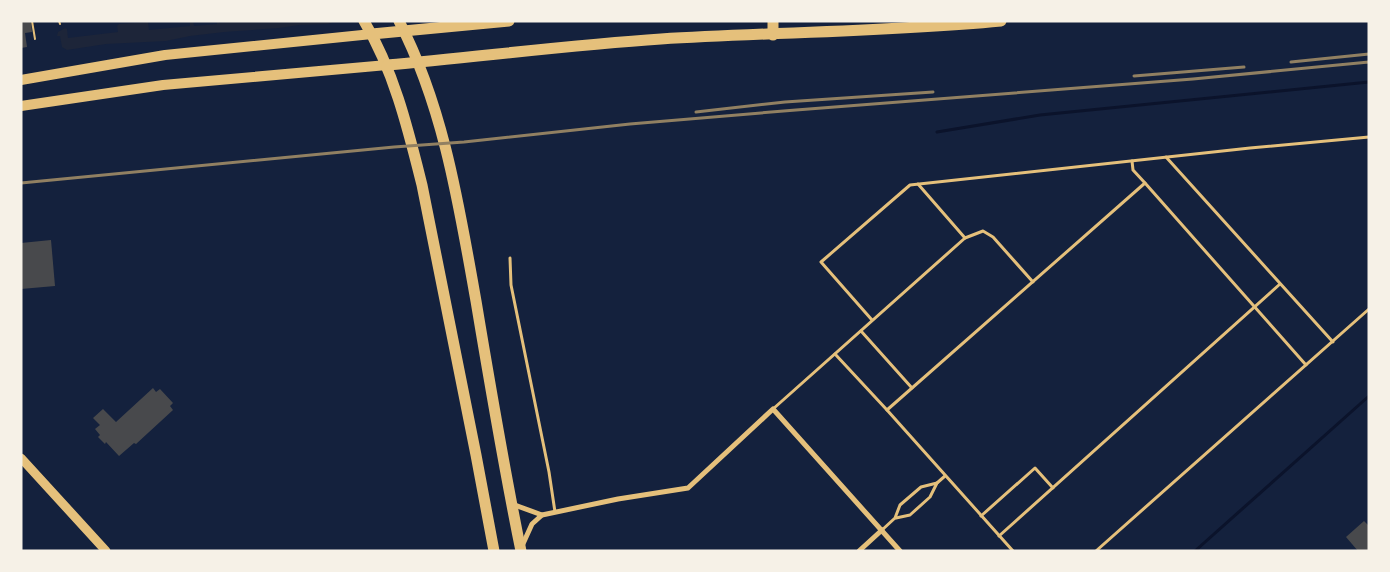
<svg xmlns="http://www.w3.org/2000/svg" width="1390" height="572" font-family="Raleway,sans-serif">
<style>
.green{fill:#1d2539}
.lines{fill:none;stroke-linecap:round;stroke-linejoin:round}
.stream{stroke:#0b132b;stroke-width:3}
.building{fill:#48494c}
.path{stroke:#e5c07b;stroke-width:2}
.service{stroke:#e5c07b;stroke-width:3}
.minor{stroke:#e5c07b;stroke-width:5}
.tertiary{stroke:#e5c07b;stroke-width:9}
.secondary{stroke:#e5c07b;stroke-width:10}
.primary{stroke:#e5c07b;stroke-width:11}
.rail{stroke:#918062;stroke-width:3}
</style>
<rect width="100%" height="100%" fill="#14213d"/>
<polygon class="green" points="190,21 193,21 194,26 217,24 217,21 219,21 219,23 231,21 333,22 328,24 299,25 279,28 224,32 190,36 166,41 106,44 67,50 62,47 60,36 57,36 58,32 65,28 67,29 68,38 118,32 117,26 119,24 148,22 149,30 190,26"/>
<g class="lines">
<g class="stream">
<polyline points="937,132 1040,115 1369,82"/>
<polyline points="1195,551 1369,396"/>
</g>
</g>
<g class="building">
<polygon points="21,21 31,21 32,32 25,33 27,47 21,48"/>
<polygon points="51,240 55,286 21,289 21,243"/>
<polygon points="153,388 156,392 160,389 173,403 170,406 173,410 136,444 134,443 119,456 106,442 105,444 98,437 100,435 95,429 100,425 93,418 103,409 116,422"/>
<polygon points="1364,521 1369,526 1369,551 1358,551 1346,537"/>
</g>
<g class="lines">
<g class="path">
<polyline points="32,21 35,39"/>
<polyline points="59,21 60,24"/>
</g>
<g class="service">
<polyline points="1166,157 1333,342"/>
<polyline points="1132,161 1133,170 1145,183"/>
<polyline points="918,184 965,238"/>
<polyline points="510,258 511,285 549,472 555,512"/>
<polyline points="872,320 821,262 910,185 1250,148 1369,137"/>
<polyline points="861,331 912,388"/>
<polyline points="835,354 887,410"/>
<polyline points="773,409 965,238 983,231 993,237 1033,282"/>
<polyline points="981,516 1035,468 1053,488"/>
<polyline points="896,518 910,515 930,497 937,483 945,476"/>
<polyline points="882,530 895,518 900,505 921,487 937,483"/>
<polyline points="999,536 1280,284"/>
<polyline points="1013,551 887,410 1145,183 1306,365"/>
<polyline points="1096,551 1369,309"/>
</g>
<g class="minor">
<polyline points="512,504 542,515"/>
<polyline points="522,546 532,524 542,515 618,499 688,488 773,409 900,551"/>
<polyline points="859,551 882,530"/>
</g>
<polyline class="tertiary" points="21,458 106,551"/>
<g class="secondary">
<polyline points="21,80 165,55 372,34"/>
<polyline points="21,106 163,85 387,65"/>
</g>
<g class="primary">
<path d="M 364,21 C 394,71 408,129 422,185 L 476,455 L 494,551"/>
<path d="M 399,21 C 444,108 459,206 476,301 C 490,385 504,468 521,551"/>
<polyline points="773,21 773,35"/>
<polyline points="372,34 509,21"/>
<path d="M 387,65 C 478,57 569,45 661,39 C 774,32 888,32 1001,21"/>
</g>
<g class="rail">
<polyline points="1291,62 1369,54"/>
<polyline points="1134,76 1244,67"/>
<polyline points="696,112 785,102 933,92"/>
<polyline points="21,183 394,147 464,142 630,124 796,110 1193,79 1369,62"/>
</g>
</g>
<rect width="1390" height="572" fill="none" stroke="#f6f1e7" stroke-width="45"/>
</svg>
